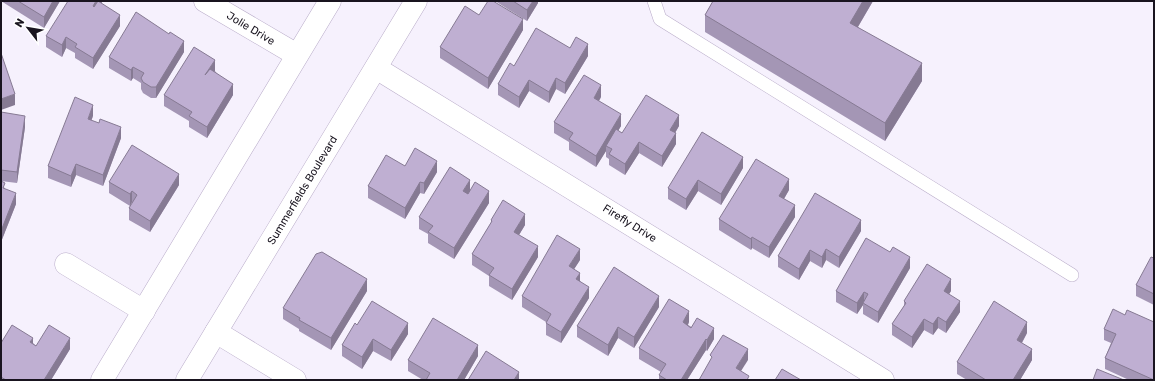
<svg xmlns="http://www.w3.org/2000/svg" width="1155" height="381" font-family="Rubik,sans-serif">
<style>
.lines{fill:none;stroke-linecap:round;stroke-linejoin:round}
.service-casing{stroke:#b9acc9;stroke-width:14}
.minor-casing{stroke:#b9acc9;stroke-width:23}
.tertiary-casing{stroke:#b9acc9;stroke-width:23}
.service{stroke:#fff;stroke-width:13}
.minor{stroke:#fff;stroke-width:22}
.tertiary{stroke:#fff;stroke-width:22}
.wall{fill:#a496b5}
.shaded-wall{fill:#867a93}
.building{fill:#bfafd2;stroke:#867a93}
.labels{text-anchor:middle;stroke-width:3;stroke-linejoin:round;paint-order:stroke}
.street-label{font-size:11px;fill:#19141f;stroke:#fff}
</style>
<rect width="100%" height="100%" fill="#f6f1fd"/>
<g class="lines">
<g class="service-casing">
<polyline id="service" points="654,1 660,19 1072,275"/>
</g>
<g class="minor-casing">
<g id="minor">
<polyline points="205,1 297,55"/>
<polyline points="376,68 883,380"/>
<polyline points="66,264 144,311"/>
<polyline points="216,332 295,380"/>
</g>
</g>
<g class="tertiary-casing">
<g id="tertiary">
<polyline points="102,380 330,1"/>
<polyline points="187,380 416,1"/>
</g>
</g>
<use href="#service" class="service"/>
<use href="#minor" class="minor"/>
<use href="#tertiary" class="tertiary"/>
</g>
<g class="wall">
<polygon points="1,1 60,1 44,28"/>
<polygon points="102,1 102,4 120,26 93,69 75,58 75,53 66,48 62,57 46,47 46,36"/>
<polygon points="495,1 538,1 538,3 527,21"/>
<polygon points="713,1 873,1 858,27 922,81 885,141 705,32 705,15"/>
<polygon points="479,15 523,30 488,89 440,58 440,47"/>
<polygon points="570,48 588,56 565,94 556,89 549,103 529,91 519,108 498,95 498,84 514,66"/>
<polygon points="184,52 156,98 151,98 143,93 141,89 141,83 133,78 131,81 109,68 109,57"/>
<polygon points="215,71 233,95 207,138 189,127 189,121 164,106 164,95"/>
<polygon points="601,97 599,101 621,126 618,131 622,133 679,126 675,133 676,144 662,167 639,153 625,175 609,165 609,159 606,157 606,151 596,167 569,150 569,142 554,133 554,122"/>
<polygon points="1,112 25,127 17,183 1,181 5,189 16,204 1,242"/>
<polygon points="93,116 91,120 121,138 103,186 76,175 71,187 48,178 48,166"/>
<polygon points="405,166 437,172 424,194 420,193 405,219 368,198 368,186"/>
<polygon points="743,168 721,205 698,191 686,210 668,199 668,188"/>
<polygon points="109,182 179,185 150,232 129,220 129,208 133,203 132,202 130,206 109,193"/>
<polygon points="470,190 489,203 454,259 428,243 428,234 419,229 419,217"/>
<polygon points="789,190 784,199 795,217 769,258 752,248 751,250 719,230 719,219"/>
<polygon points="491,220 525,225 519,235 538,257 512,300 489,286 489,276 472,265 472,254 491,223"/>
<polygon points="861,231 839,268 826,260 822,268 810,261 799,280 778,267 778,256"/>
<polygon points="1154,258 1154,305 1136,296 1136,285"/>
<polygon points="580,260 574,269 589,298 561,343 546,335 546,322 522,307 522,296"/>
<polygon points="910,268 878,323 863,314 863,305 857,314 836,302 836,291"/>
<polygon points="367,291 331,350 299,331 299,329 283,319 283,308"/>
<polygon points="951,291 949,294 960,312 946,333 938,328 933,335 924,330 912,348 892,335 892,324 904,306 904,301"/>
<polygon points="659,307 634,348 618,338 608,356 577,337 577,326"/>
<polygon points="1125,315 1154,380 1129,380 1105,369 1105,358 1111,343 1104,340 1104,329"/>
<polygon points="689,322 688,325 714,339 707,351 706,350 687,380 659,380 659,375 661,372 639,359 639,348"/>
<polygon points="357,325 408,334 391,361 373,351 362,369 342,356 342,345"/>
<polygon points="1027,333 1022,343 1032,360 1020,380 967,380 957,374 957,362"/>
<polygon points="1,343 33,343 36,346 70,349 51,380 1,380"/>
<polygon points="478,356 464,380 423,380 408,371 408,360"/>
</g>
<g class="shaded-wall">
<polygon points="53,1 60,1 44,28 44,17"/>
<polygon points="96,1 102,1 102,2 93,17 93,6"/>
<polygon points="533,1 538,1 538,3 527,21 527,10"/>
<polygon points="863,1 873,1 850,40 850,23"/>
<polygon points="120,15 120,26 93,69 93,58"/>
<polygon points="523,19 523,30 488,89 488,78"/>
<polygon points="66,37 66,48 62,57 62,45"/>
<polygon points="184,41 184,52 156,98 156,87"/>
<polygon points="588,44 588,56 565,94 565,83"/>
<polygon points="215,60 215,71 205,86 205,75"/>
<polygon points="922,63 922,81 885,141 885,123"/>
<polygon points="133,67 133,78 131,81 131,70"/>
<polygon points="556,78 556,89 549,103 549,92"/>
<polygon points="529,80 529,91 519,108 519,97"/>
<polygon points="233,84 233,95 207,138 207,127"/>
<polygon points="601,85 601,97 594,109 594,98"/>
<polygon points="15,94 15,105 1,110 1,99"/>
<polygon points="93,105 93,116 88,130 88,119"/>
<polygon points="621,114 621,126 608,147 606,146 606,151 596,167 596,156"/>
<polygon points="679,115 679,126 670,141 670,130"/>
<polygon points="25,116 25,127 17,183 17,172"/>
<polygon points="121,127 121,138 103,186 103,175"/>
<polygon points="676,133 676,144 662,167 662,156"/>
<polygon points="639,142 639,153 625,175 625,164"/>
<polygon points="743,157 743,168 721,205 721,194"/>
<polygon points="437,161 437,172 424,194 424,183"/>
<polygon points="76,164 76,175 71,187 71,176"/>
<polygon points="179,174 179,185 150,232 150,221"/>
<polygon points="789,179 789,190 779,207 779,196"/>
<polygon points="470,180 470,191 463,202 463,191"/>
<polygon points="698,180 698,191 686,210 686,199"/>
<polygon points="420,182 420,193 405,219 405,208"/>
<polygon points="132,191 132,202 130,206 130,194"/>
<polygon points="489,191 489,203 454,259 454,248"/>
<polygon points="16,193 16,204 1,242 1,231"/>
<polygon points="795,205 795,217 769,258 769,247"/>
<polygon points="525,214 525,225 514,243 514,232"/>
<polygon points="861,220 861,231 839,268 839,257"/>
<polygon points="752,237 752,248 751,250 751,239"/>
<polygon points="538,246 538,257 512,300 512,289"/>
<polygon points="580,249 580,260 569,277 569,266"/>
<polygon points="826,249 826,260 822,268 822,257"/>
<polygon points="810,250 810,261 799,280 799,269"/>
<polygon points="910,257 910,268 878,323 878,312"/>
<polygon points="580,273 580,284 576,279"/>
<polygon points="367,279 367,291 331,350 331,338"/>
<polygon points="951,279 951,291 944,302 944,291"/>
<polygon points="589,287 589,298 561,343 561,332"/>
<polygon points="864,292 864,303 863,303 863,305 857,314 857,303"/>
<polygon points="659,296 659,307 634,348 634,337"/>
<polygon points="960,301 960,312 946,333 946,322"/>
<polygon points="689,311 689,322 683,334 683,322"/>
<polygon points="938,317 938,328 933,335 933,324"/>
<polygon points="924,319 924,330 912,348 912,337"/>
<polygon points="1027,322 1027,333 1017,351 1017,340"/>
<polygon points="408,323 408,334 391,361 391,350"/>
<polygon points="618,327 618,338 608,356 608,345"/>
<polygon points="714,328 714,339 707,351 707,340"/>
<polygon points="33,338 33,349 30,342"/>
<polygon points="70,338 70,349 51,380 44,380"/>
<polygon points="373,339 373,351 362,369 362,357"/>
<polygon points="706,339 706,350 687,380 681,380"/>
<polygon points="478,345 478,356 464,380 457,380"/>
<polygon points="748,349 748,360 736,379 736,368"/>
<polygon points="1032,349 1032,360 1020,380 1013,380"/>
<polygon points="519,372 519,380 514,380"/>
</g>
<g class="building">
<polygon points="18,1 53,1 44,17"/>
<polygon points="68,1 96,1 93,6 94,7 98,1 120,15 93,58 75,47 77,44 66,37 62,45 46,36"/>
<polygon points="488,1 493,1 523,19 488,78 440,47 465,6 479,15"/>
<polygon points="513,1 533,1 527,10"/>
<polygon points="713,1 863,1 850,23 922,63 885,123 705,15"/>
<polygon points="136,12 169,34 170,32 184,41 156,87 151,87 143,82 141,78 144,73 133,67 131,70 109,57"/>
<polygon points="536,28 570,48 576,37 588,44 565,83 556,78 549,92 529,80 519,97 498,84 510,63 514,66"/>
<polygon points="194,47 215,60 205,75 210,69 233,84 207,127 189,116 192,112 164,95"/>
<polygon points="1,53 15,94 1,99"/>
<polygon points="584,75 601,85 594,98 621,114 596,156 569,139 573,133 554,122"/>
<polygon points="646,95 679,115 670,130 676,133 662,156 639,142 625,164 609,154 612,149 606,146 616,129 622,133"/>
<polygon points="75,97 93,105 88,119 99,123 100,119 121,127 103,175 76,164 71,176 48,166"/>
<polygon points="1,112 25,116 17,172 1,170"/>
<polygon points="702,132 743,157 721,194 698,180 686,199 668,188"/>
<polygon points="132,145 179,174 150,221 129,208 137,195 132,191 130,194 109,182"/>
<polygon points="415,148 437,161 424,183 420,182 405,208 368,186 386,155 405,166"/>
<polygon points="756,159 789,179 779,196 795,205 769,247 752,237 751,239 719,219"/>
<polygon points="450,167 470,180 463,191 468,194 475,182 489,191 454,248 428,232 433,226 419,217"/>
<polygon points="1,181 5,183 3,188 16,193 1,231"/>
<polygon points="815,193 861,220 839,257 826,249 822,257 810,250 799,269 778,256"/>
<polygon points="503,200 525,214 514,232 538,246 512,289 489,275 494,268 472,254 492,221 491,220"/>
<polygon points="557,235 580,249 569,266 580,273 576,279 589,287 561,332 546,323 551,314 522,296"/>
<polygon points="866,238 890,252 893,247 910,257 878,312 863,303 868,294 864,292 857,303 836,291"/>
<polygon points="322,252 367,279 331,338 299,320 300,318 283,308 316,254"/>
<polygon points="1151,257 1154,258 1154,294 1136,285"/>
<polygon points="927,264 951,279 944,291 960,301 946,322 938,317 933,324 924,319 912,337 892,324 906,303 904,301"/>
<polygon points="614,267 659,296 634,337 618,327 608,345 577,326"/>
<polygon points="669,299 689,311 683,322 691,328 697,318 714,328 707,340 706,339 681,380 667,380 659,375 666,364 639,348"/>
<polygon points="372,301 408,323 391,350 373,339 362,357 342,345 355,323 357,325"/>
<polygon points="994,301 1027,322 1017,340 1032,349 1013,380 986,380 957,362"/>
<polygon points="1113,309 1125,315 1127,310 1154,322 1154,380 1105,358 1116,334 1104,329"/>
<polygon points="433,318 478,345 457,380 426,380 430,373 408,360"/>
<polygon points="12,325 33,338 30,342 36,346 49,325 70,338 44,380 6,380 1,377 1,343"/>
<polygon points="723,335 748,349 736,368 749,376 747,380 699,380 712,357 710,355"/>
<polygon points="486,351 519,372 514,380 468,380"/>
<polygon points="782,369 801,380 775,380"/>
<polygon points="1097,369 1124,380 1093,380"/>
</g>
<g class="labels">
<g class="street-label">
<text transform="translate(251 28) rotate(31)" y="4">Jolie Drive</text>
<text transform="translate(302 190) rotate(-59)" y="4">Summerfields Boulevard</text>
<text transform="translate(630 223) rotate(32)" y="4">Firefly Drive</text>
</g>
</g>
<rect width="1155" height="381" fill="none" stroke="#19141f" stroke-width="4"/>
<g transform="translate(28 28) rotate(301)" stroke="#ffffff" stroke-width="3" paint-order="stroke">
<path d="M0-3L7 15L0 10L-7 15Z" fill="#19141f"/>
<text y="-6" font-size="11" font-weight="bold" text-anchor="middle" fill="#19141f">N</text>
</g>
</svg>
